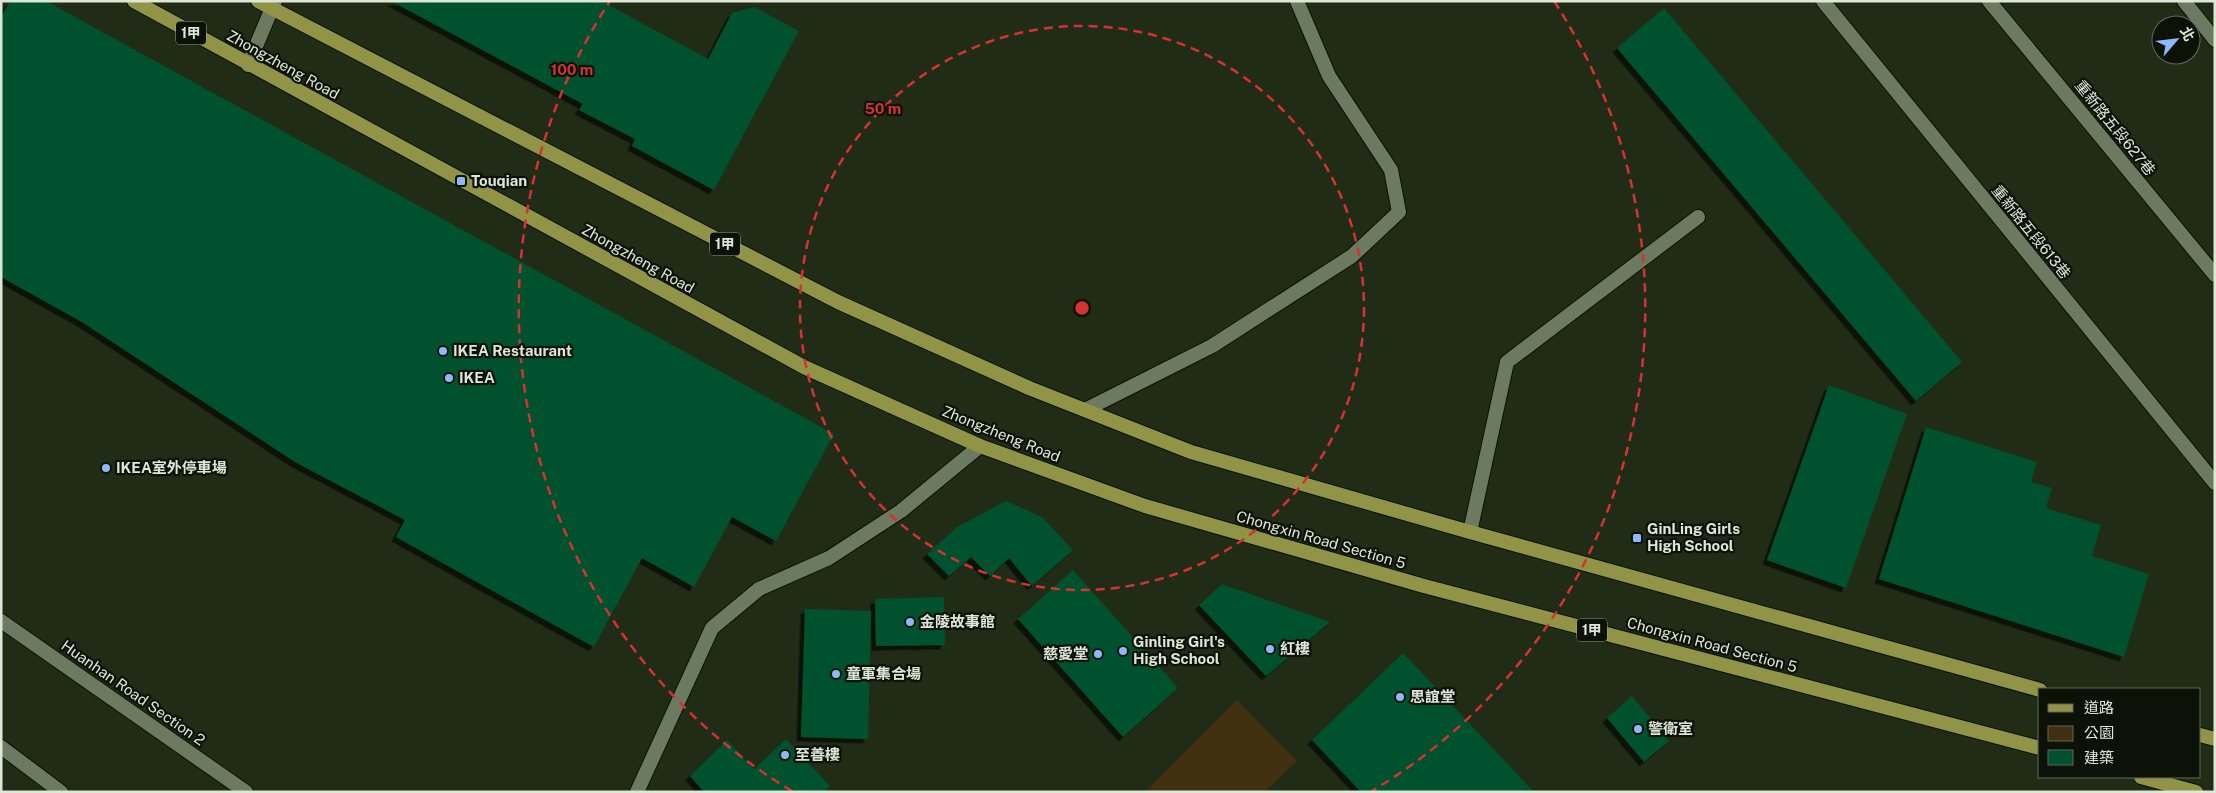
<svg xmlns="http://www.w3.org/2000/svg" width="2216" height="793" font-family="'Public Sans','Noto Sans TC',sans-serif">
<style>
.green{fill:#413010}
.building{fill:#00512e;filter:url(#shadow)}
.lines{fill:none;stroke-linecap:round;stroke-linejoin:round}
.service-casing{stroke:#091402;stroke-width:16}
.minor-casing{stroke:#091402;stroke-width:16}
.tertiary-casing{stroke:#091402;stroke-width:16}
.primary-casing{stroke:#091402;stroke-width:16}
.service{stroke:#6c7a61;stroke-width:14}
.minor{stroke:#6c7a61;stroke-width:14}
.tertiary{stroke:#6c7a61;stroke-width:14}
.primary{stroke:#919346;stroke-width:14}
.ring{fill:none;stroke:#d63231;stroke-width:2.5;stroke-dasharray:9 6}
.poi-dot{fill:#8bb9fc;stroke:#0d1209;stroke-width:2}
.labels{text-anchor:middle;stroke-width:4.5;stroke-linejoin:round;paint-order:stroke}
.shield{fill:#0d1209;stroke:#9fa69a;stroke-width:1}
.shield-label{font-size:14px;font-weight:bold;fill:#dee6d8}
.street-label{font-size:15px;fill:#dee6d8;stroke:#0d1209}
.poi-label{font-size:15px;font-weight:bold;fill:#dee6d8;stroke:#0d1209;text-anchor:start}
.centre{fill:#d63231;stroke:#0d1209;stroke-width:2.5}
.ring-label{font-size:15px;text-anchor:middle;font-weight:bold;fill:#d63231;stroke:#0d1209;stroke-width:4.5;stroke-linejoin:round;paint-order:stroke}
</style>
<defs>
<filter id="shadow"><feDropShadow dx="-4.5" dy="4.5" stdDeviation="0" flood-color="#0009"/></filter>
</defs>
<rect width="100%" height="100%" fill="#202c15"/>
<polygon class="green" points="1237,700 1297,761 1265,792 1145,792"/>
<g class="building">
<polygon points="10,1 46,1 834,434 776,541 732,517 694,587 642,558 594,647 396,537 405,520 295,462 82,322 1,277 1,17"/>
<polygon points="391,1 606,1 605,3 708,59 732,13 754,7 799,31 714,190 632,146 635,139 579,110 583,104"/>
<polygon points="1664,8 1962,362 1916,401 1617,48"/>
<polygon points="1829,385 1907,414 1846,588 1767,560"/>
<polygon points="1926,427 2037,462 2031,482 2052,488 2046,508 2101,525 2092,556 2149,574 2124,657 1879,579"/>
<polygon points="1006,501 1042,517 1073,550 1032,586 1009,558 990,576 971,557 949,576 927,554 957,527"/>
<polygon points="1073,570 1178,688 1123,737 1018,619"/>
<polygon points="1222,584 1330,622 1266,676 1199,605"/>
<polygon points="944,597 945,645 876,646 875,599"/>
<polygon points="805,609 871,611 868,739 801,737"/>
<polygon points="1403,653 1534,792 1361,792 1312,740"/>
<polygon points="1632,696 1669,741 1644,762 1607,718"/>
<polygon points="786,739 830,786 824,792 704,792 690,776 727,740 754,769"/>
</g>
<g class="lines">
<g class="service-casing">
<g id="service">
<polyline points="1823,1 2215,483"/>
<polyline points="1989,1 2215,275"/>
<polyline points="1087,409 1212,346 1352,256 1399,212 1391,170 1329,76 1297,1"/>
</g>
</g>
<g class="minor-casing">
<g id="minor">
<polyline points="2184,1 2215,40"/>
<polyline points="1470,532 1507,362 1698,217"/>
</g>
</g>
<g class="tertiary-casing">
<g id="tertiary">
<polyline points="248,65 275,1"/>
<polyline points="1,621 246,792"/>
<polyline points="1,747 61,792"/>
<polyline points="637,792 712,628 759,589 829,558 901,511 980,446"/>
</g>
</g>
<g class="primary-casing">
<g id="primary">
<polyline points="134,1 804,367 980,446 1145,506 1424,586 2040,748"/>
<polyline points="258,1 838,302 1029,388 1191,452 1470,532 2040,690"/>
<polyline points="2200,735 2215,739"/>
<polyline points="2141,777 2196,792"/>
</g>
</g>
<use href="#service" class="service"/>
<use href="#minor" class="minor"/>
<use href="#tertiary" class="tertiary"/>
<use href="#primary" class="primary"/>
</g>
<g class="ring">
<circle cx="1082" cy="308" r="282"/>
<path d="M792 791A563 563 0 0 1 610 1M1554 1A563 563 0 0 1 1372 791"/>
</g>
<g class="poi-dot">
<rect x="456" y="176" width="10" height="10" rx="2.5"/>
<circle cx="443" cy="351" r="5"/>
<circle cx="449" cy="378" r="5"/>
<circle cx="106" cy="468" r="5"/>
<rect x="1632" y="533" width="10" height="10" rx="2.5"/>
<circle cx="910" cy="622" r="5"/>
<circle cx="1270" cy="649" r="5"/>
<circle cx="1123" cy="651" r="5"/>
<circle cx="1098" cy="654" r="5"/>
<circle cx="836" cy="674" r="5"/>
<circle cx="1400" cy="697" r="5"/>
<circle cx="1638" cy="729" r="5"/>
<circle cx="785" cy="755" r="5"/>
</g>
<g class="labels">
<g class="shield">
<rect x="176" y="21.5" width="30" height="23" rx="4"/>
<rect x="710" y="232.5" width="30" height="23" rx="4"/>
<rect x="1577" y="618.5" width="30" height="23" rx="4"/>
</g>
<g class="shield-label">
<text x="191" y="38">1甲</text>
<text x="725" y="249">1甲</text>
<text x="1592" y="635">1甲</text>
</g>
<g class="street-label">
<text transform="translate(283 65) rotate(29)" y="5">Zhongzheng Road</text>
<text transform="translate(2115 128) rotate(51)" y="5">重新路五段627巷</text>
<text transform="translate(2031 232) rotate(51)" y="5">重新路五段613巷</text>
<text transform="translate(638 259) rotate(29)" y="5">Zhongzheng Road</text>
<text transform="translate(1001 434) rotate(22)" y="5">Zhongzheng Road</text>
<text transform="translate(1321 540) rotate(16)" y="5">Chongxin Road Section 5</text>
<text transform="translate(1712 645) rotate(15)" y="5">Chongxin Road Section 5</text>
<text transform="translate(133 693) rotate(35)" y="5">Huanhan Road Section 2</text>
</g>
<g class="poi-label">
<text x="471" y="186">Touqian</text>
<text x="453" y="356">IKEA Restaurant</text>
<text x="459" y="383">IKEA</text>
<text x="116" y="473">IKEA室外停車場</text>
<text x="1647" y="534">GinLing Girls<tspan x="1647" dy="17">High School</tspan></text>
<text x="920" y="627">金陵故事館</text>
<text x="1133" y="647">Ginling Girl's<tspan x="1133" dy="17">High School</tspan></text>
<text x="1280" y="654">紅樓</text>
<text x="1088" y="659" text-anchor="end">慈愛堂</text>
<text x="846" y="679">童軍集合場</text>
<text x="1410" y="702">思誼堂</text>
<text x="1648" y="734">警衛室</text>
<text x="795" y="760">至善樓</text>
</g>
</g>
<circle cx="1082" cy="308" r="8" class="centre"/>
<g class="ring-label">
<text x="572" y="75">100 m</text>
<text x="883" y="114">50 m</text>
</g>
<rect width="2216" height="793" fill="none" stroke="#dee6d8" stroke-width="5"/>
<rect x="2038" y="688" width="162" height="90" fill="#0d1209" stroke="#61675c"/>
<rect x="2048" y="704" width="25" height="8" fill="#919346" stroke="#61675c"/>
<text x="2084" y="713" font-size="15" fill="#dee6d8">道路</text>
<rect x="2048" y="726" width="25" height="15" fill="#413010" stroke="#61675c"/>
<text x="2084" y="738" font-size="15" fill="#dee6d8">公園</text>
<rect x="2048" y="750" width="25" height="15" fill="#00512e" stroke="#61675c"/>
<text x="2084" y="763" font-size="15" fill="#dee6d8">建築</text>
<g transform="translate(2176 40) rotate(62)"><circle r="24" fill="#0d1209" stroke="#61675c"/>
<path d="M0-4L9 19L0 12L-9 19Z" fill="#8bb9fc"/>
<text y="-8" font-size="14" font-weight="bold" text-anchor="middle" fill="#dee6d8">北</text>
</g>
</svg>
